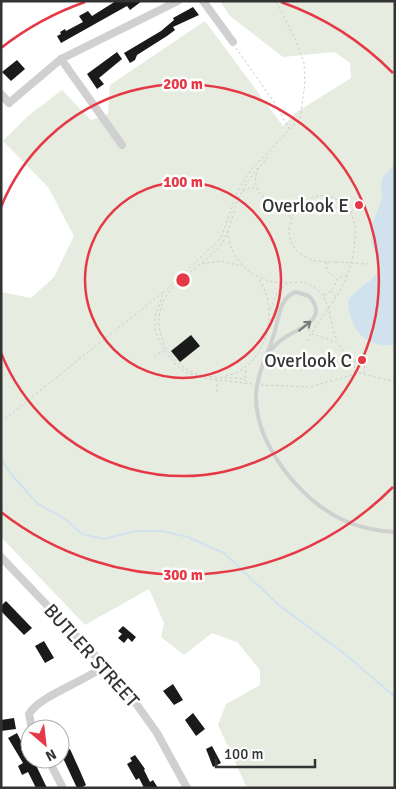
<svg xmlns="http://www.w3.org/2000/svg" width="396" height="789" font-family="Signika,sans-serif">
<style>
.green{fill:#e6ecdf}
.water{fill:#cfe2ee}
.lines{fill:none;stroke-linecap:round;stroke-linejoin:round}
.stream{stroke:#cfe2ee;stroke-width:2}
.building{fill:#1a1a1a}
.path{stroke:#cdcdcd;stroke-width:1;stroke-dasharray:2.5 2.5;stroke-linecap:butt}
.lane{stroke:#d0d0d0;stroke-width:4}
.street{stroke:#d0d0d0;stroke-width:8}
.path-bridge{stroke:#cdcdcd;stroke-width:1;stroke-dasharray:2.5 2.5;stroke-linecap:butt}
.oneway{stroke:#7a7a7a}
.ring{fill:none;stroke:#e63946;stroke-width:2.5}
.poi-dot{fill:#e63946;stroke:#fff;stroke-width:2}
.labels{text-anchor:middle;stroke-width:5;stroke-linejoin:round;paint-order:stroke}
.poi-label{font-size:19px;fill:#333;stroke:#fff;text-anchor:end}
.street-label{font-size:19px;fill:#333;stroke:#fff}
.centre{fill:#e63946;stroke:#fff;stroke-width:2.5}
.ring-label{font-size:15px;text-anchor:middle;font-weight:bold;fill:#e63946;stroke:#fff;stroke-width:5;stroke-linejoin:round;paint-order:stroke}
</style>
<rect width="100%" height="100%" fill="#fff"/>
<polygon class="green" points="220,1 395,1 395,788 247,788 218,725 226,704 260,685 260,670 237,642 212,633 184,655 161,637 164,623 149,589 85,625 1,537 1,292 31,298 54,277 74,236 48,187 3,141 28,116 62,90 91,120 108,114 110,85 205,21 283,126 295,113 351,78 350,63 335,52 283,57 230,16"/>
<path class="water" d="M 395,164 L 395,345 C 364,348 350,329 348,301 C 359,284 376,282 381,266 L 371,243 L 373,223 L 382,199 L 381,187 L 383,177 Z"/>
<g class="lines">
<polyline class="stream" points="1,458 10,473 38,504 65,519 82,534 104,539 135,531 162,531 188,537 224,553 279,605 345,654 395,697"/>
</g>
<g class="building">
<polygon points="116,1 142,1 130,10 127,6 61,43 57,36 61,34 60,32 65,29 66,31 83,22 79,16 88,11 92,16"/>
<polygon points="193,7 199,15 173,27 175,30 167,36 137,55 135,60 130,63 124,53 161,31 174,20 173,18"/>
<polygon points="117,52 122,59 99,78 104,84 97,89 87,74"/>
<polygon points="17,60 25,69 11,81 2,72"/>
<polygon points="191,335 200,346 180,362 171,351"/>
<polygon points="6,601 32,628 24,635 1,611 1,606"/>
<polygon points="123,626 136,637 132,642 128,638 124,643 118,638 122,634 118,631"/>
<polygon points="44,641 54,658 45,663 35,646"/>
<polygon points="173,684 183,700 174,705 163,691"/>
<polygon points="193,713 205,729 196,736 185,720"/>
<polygon points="14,718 16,729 1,731 1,720"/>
<polygon points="17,733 30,759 33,759 47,788 36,788 28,772 22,775 18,766 23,763 8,738"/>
<polygon points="60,736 68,750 70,749 80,771 86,785 81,788 77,788 63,758 60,759"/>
<polygon points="212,746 221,763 213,767 206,749"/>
<polygon points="135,755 145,769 144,770 150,782 153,780 158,788 144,788 139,778 136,780 127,764 132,761 130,758"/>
</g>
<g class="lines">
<g class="path">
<polyline points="236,48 274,102 290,130"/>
<path d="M 258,168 C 247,197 275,207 298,206"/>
<polyline points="243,191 251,187 258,189"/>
<polyline points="283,207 291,218"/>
<polyline points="351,212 359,205 355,198"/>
<path d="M 228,231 C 229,260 253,281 281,283 C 293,284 303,279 314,287 C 339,303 323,344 356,361"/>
<polyline points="326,262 327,271 336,278"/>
<polyline points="202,264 220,261 242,266"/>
<polyline points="331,291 336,297"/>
<polyline points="324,295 333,289 338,278 347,275"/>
<polyline points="270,309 277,292 287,284"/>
<polyline points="308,330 312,334 336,342"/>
<path d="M 307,341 C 328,302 351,290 355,240 C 356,228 355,217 347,208 C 311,167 260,239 310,259 C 318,262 327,262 336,262"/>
<polyline points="154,357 164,350"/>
<polyline points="354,373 355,362 359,360 365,363 364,373"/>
<path d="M 226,376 C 267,367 281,310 258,278"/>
<polyline points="245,378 246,370"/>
<path d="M 245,381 L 245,379 C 228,377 208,379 192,372 C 162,358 148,319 169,292 C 183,273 208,263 222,243 C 229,233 231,220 235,208 C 242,187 253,172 268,158 L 266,155"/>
<polyline points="252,384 203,378 185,372 175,364 159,342 155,329 155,316 164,292 221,238 237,193 250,171 300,119 305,83 304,63 297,43 276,1"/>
<polyline points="261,385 310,387 359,373 395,382"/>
<polyline points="217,392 217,377"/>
<polyline points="1,422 163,292"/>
</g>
<path class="lane" d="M 266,355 C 272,349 277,342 284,338 C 299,328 330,320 309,296 L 296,292 C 279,297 279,319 274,334 C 268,355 257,372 256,395 C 255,444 300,500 343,520 C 360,528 377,531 395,532"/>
<g class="street">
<polyline points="203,1 233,42"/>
<polyline points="61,59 122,145"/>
<polyline points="1,94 9,103 61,59 178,1"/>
<polyline points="1,557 122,684 157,733 187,788"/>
<path d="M 32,729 L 29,714 C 39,696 86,681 104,666"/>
<polyline points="48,759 63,788"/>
</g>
<polyline class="path-bridge" points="336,262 368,264"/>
</g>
<defs><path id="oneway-shaft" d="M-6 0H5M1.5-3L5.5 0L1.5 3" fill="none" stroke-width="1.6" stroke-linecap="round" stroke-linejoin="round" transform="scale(1.25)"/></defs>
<use class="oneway" href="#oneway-shaft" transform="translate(305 326) rotate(-38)"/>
<g class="ring">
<circle cx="183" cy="280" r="98"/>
<path d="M1 207A196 196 0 1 1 1 353"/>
<path d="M393 487A295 295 0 0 1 1 512M1 48A295 295 0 0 1 85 2M281 2A295 295 0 0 1 393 73"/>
</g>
<g class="poi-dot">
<circle cx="359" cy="205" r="5"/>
<circle cx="362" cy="360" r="5"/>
</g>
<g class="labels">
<g class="poi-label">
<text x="349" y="212">Overlook E</text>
<text x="352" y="367">Overlook C</text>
</g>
<g class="street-label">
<text transform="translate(92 655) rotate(48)" y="7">BUTLER STREET</text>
</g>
</g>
<circle cx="183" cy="280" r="8" class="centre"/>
<g class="ring-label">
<text x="183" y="89">200 m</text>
<text x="183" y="187">100 m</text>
<text x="183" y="580">300 m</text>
</g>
<rect width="396" height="789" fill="none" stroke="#333333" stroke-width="5"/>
<g transform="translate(45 744) rotate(152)"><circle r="24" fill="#ffffff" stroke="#adadad"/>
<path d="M0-4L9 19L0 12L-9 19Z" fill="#e63946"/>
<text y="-8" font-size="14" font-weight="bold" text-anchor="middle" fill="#333333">N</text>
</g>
<path d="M216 759v8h99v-8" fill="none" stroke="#333333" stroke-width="2.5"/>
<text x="224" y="759" font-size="15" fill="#333333" stroke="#ffffff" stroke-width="4" paint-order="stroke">100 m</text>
</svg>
